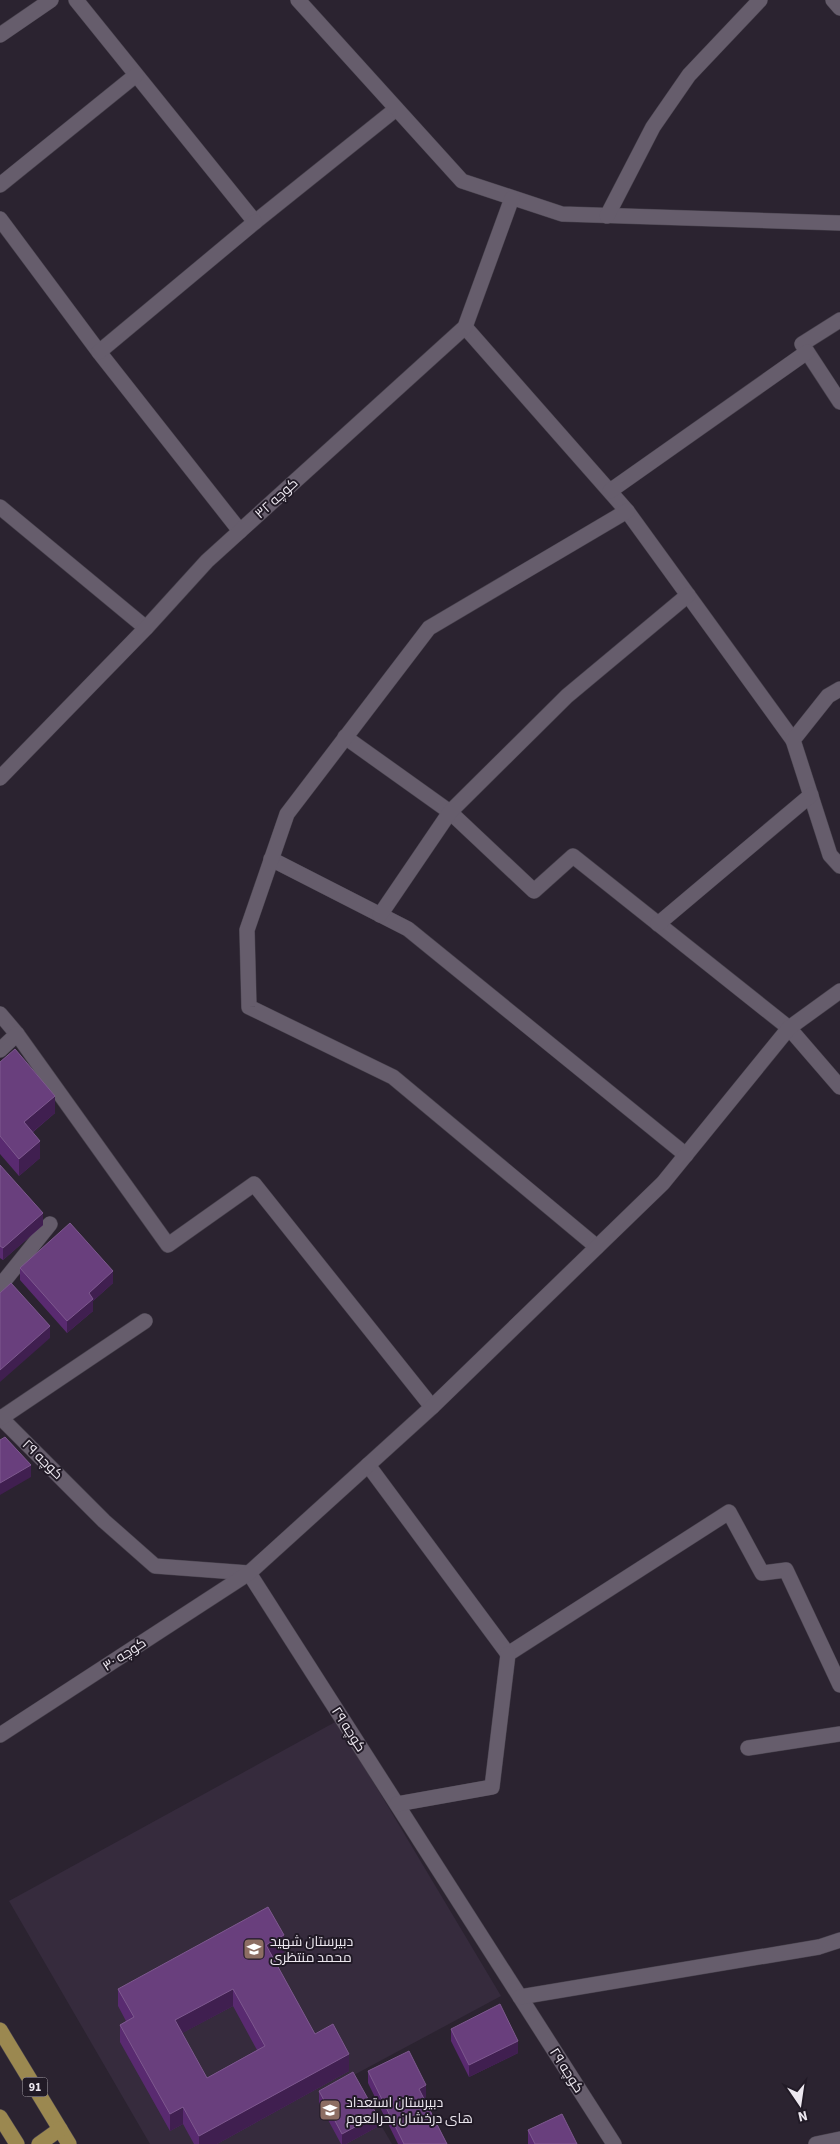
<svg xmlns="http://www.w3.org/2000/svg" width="840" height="2144" font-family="'Source Sans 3',Cairo,sans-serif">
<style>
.built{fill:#362b3d}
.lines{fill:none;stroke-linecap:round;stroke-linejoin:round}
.minor-casing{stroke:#47414c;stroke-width:16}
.major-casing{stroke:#47414c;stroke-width:16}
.minor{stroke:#665d6c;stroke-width:15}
.major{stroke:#9b8850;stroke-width:15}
.wall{fill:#592a70;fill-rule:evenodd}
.shaded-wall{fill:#401f50}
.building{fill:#693f7d;stroke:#7e598f;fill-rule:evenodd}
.labels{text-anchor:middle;stroke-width:4;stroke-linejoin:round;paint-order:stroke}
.shield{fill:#211a26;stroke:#b0aab3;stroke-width:1}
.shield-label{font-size:12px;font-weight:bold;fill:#ede8f0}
.street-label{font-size:14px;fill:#ede8f0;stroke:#211a26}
.poi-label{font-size:14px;fill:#ede8f0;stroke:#211a26;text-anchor:start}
</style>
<rect width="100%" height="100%" fill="#2b2330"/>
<polygon class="built" points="337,1721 501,1996 352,2076 392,2144 150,2144 9,1901"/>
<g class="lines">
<g class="minor-casing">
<g id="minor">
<polyline points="76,0 255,222 396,109"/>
<polyline points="298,0 462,181 562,214 840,223"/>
<polyline points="833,0 840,8"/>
<polyline points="0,35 51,0"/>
<polyline points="0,185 136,75"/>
<polyline points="607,216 653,127 689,75 760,0"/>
<polyline points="0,219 99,352 240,531"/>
<polyline points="840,320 802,344 840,402"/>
<polyline points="465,327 627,511 793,740"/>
<polyline points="99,352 255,222"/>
<polyline points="610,491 807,352"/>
<polyline points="0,507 146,628"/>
<polyline points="840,689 828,696 793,740 830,855 840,866"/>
<polyline points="345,737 450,812 534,891 573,856 789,1028 840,1087"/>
<polyline points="0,778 146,628 207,561 465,327 512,198"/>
<polyline points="271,859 408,929 686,1155"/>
<polyline points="380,915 450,812 567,696 688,595"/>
<polyline points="658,924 811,795"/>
<polyline points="0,1014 17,1034"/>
<polyline points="0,1050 17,1034 168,1245 254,1184 432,1407"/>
<polyline points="597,1247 393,1077 249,1007 247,930 287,814 429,628 627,511"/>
<polyline points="0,1286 50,1224"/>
<polyline points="0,1417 104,1521 155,1566 249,1573 614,2144"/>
<polyline points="1,1418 145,1321"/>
<polyline points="368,1465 508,1654 729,1512 762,1573 786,1570 840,1685"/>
<polyline points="0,1735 249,1573 432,1407 663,1183 789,1028 840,991"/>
<polyline points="748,1748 840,1734"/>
<polyline points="397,1804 492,1787 508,1654"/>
<polyline points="520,1997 819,1947 840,1940"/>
<polyline points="816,2144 840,2139"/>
</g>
</g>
<g class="major-casing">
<g id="major">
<polyline points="0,2030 69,2144"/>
<polyline points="0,2117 17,2144"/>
<polyline points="39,2144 60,2129"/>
</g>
</g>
<use href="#minor" class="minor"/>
<use href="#major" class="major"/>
</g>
<g class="wall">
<polygon points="0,1062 55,1113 33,1132 40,1158 19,1176 0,1154"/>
<polygon points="0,1165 43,1225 3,1260 0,1258"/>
<polygon points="20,1268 113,1283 93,1301 93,1311 67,1333 20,1280"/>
<path d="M 284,1952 L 273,1958 L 315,2034 L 349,2071 L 217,2144 L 194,2144 L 183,2124 L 170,2131 L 120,2042 L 120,2025 L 126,2021 L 118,2006 L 118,1989 ZM 233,2006 L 257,2050 L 207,2078 L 182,2033 Z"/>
<polygon points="451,2029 518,2053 469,2077 451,2041"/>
<polygon points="368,2071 426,2097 424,2098 447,2144 398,2144 368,2083"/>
<polygon points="319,2091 377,2127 346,2144 341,2144 319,2103"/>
<polygon points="528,2130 577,2144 528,2144"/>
</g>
<g class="shaded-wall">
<polygon points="55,1096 55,1113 24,1139 24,1122"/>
<polygon points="40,1141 40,1158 19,1176 19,1159"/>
<polygon points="43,1213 43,1225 3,1260 3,1248"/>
<polygon points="113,1271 113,1283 93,1301 93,1311 67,1333 67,1321 89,1293"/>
<polygon points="50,1326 50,1338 0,1382 0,1370"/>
<polygon points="31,1465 31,1477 0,1495 0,1483"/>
<polygon points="284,1935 284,1952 266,1962 266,1945"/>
<polygon points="233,1989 233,2006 175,2037 175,2020"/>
<polygon points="518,2041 518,2053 469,2077 469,2065"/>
<polygon points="349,2054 349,2071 217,2144 199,2144 199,2136"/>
<polygon points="426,2085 426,2097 419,2101 419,2089"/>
<polygon points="183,2107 183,2124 170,2131 170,2114"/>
<polygon points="377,2115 377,2127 346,2144 342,2144 342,2134"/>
</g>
<g class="building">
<polygon points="15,1049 55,1096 24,1122 40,1141 19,1159 0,1136 0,1062"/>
<polygon points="0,1165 43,1213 3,1248 0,1246"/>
<polygon points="70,1223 113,1271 89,1293 93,1299 67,1321 20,1268"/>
<polygon points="11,1283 50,1326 0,1370 0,1293"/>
<polygon points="5,1437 31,1465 0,1483 0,1440"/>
<path d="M 268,1907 L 284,1935 L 266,1945 L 315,2034 L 333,2024 L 349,2054 L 199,2136 L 183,2107 L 170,2114 L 120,2025 L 134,2017 L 118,1989 ZM 233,1989 L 265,2046 L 207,2078 L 175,2020 Z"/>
<polygon points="500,2004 518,2041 469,2065 451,2029"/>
<polygon points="409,2051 426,2085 419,2089 447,2144 404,2144 368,2071"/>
<polygon points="353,2072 377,2115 342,2134 319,2091"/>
<polygon points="562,2114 577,2144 535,2144 528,2130"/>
</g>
<defs>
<g id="school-square" transform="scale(1.125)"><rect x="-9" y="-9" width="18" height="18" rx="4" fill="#8d6e63" stroke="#211a26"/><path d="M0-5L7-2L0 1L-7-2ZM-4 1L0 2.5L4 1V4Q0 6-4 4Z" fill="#fff"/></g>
</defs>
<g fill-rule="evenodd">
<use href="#school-square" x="254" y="1949"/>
<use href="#school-square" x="330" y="2110"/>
</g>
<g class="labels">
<rect class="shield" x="22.5" y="2077.5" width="25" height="19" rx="4"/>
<g class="shield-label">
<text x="35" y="2091">91</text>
</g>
<g class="street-label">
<text transform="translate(276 498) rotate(-42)" y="5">کوچه ۳۲</text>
<text transform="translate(43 1459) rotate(44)" y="5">کوچه ۲۹</text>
<text transform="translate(124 1654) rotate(-33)" y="5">کوچه ۳۰</text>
<text transform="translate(349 1729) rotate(57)" y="5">کوچه ۲۹</text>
<text transform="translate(567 2070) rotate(57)" y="5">کوچه ۲۹</text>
</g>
<g class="poi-label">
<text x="270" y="1946">دبیرستان شهید<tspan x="270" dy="16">محمد منتظری</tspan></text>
<text x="346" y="2107">دبیرستان استعداد<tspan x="346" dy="16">های درخشان بحرالعوم</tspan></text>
</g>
</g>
<g transform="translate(800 2104) rotate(167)" stroke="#211a26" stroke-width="4" paint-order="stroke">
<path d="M0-4L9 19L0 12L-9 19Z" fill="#ede8f0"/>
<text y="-8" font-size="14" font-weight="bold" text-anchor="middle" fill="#ede8f0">N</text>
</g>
</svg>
